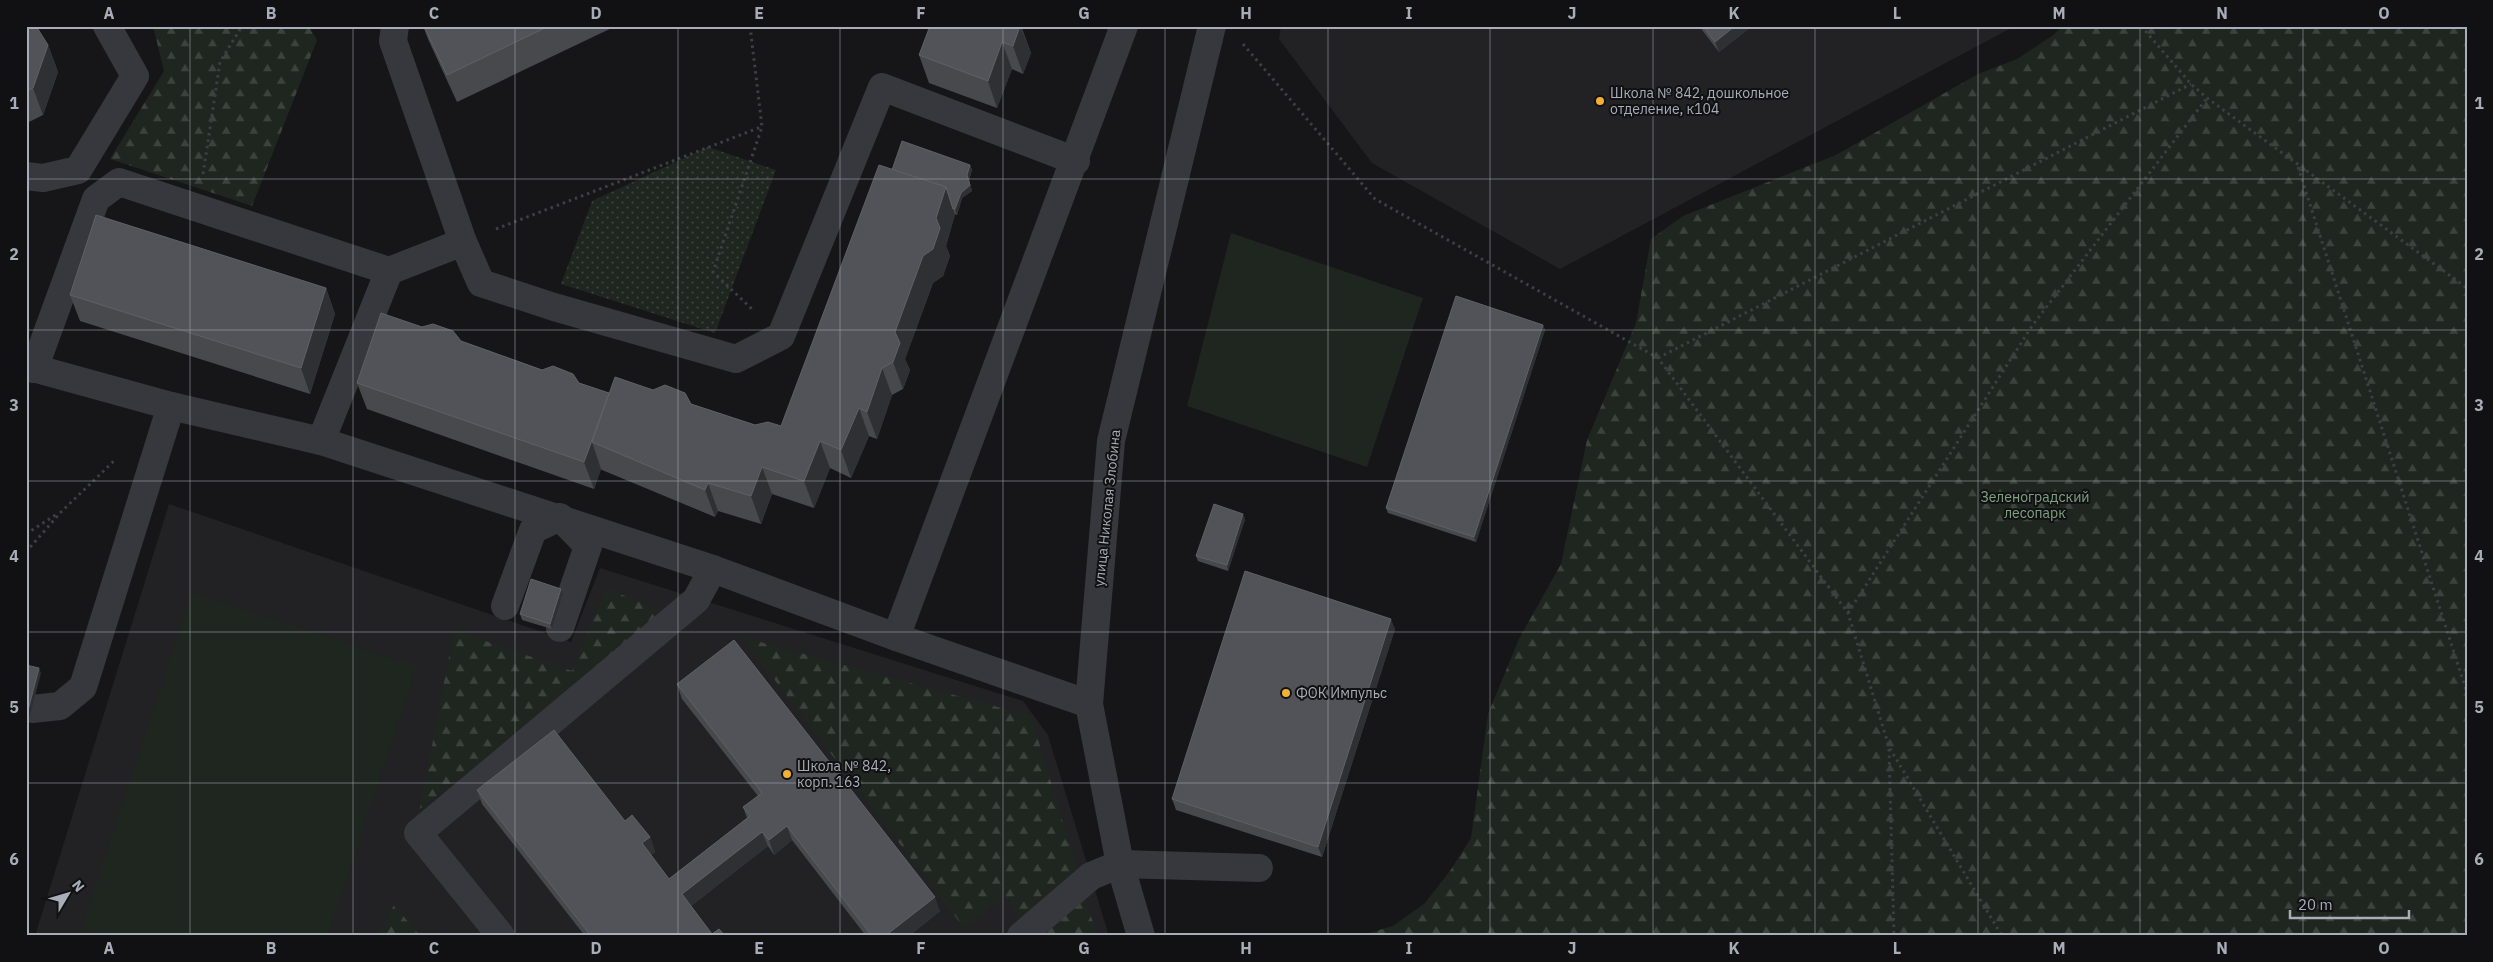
<svg xmlns="http://www.w3.org/2000/svg" width="2493" height="962" font-family="'IBM Plex Sans',sans-serif">
<style>
.built{fill:#222225}
.grass{fill:url(#grass-dots)}
.forest{fill:url(#forest-firs)}
.garden{fill:#1e261f}
.lines{fill:none;stroke-linecap:round;stroke-linejoin:round}
.path{stroke:#3d3f44;stroke-width:3;stroke-dasharray:2.5 4;stroke-linecap:butt}
.minor{stroke:#37383d;stroke-width:28}
.wall{fill:#47494d}
.shaded-wall{fill:#2f3033}
.building{fill:#525359;stroke:#5f6168}
.grid{fill:none;stroke:#a8adb8;stroke-width:1;stroke-opacity:0.55}
.poi-dot{fill:#f2b134;stroke:#111113;stroke-width:2}
.labels{text-anchor:middle;stroke-width:4;stroke-linejoin:round;paint-order:stroke}
.poi-label{font-size:14px;fill:#a8adb8;stroke:#111113;text-anchor:start}
.park-label{font-size:14px;fill:#7fa381;stroke:#111113}
.street-label{font-size:14px;fill:#a8adb8;stroke:#111113}
.neatline{fill:none;stroke:#a8adb8;stroke-width:2}
.grid-label{font-size:16px;text-anchor:middle;font-weight:bold;fill:#a8adb8}
</style>
<defs>
<pattern id="grass-dots" width="8" height="8" patternUnits="userSpaceOnUse" patternTransform="scale(1.25)"><rect width="8" height="8" fill="#1e261f"/><path d="M2 2h.1M6 6h.1" fill="none" stroke="#3c433d" stroke-width="1.8" stroke-linecap="round"/></pattern>
<pattern id="forest-firs" width="22" height="20" patternUnits="userSpaceOnUse" patternTransform="scale(1.25)"><rect width="22" height="20" fill="#1e261f"/><path d="M5 1l3.5 6h-7zM16 11l3.5 6h-7z" fill="#3c433d"/></pattern>
</defs>
<rect width="100%" height="100%" fill="#161618"/>
<g class="built">
<polygon points="1281,26 2015,26 1560,269 1372,163 1279,39"/>
<polygon points="169,504 571,642 600,568 1023,701 1048,735 1109,936 35,936"/>
</g>
<polygon class="grass" points="708,147 776,170 715,333 561,284 592,201"/>
<g class="forest">
<polygon points="153,26 308,26 317,40 252,206 110,159 164,71"/>
<polygon points="2063,26 2467,26 2467,936 1359,936 1393,926 1425,903 1450,871 1471,838 1488,714 1519,639 1561,564 1587,440 1636,323 1651,239 1683,216 1836,155 1978,74 2017,59 2052,36"/>
<polygon points="606,588 670,615 420,809 454,630 572,671"/>
<polygon points="742,637 1031,716 1097,936 1036,936 1004,895 964,928"/>
<polygon points="394,905 420,936 378,936"/>
</g>
<g class="garden">
<polygon points="1231,233 1423,298 1367,467 1187,406"/>
<polygon points="192,592 417,666 328,936 79,936"/>
</g>
<g class="lines">
<g class="path">
<polyline points="750,26 762,127 713,272 754,311"/>
<polyline points="2141,26 2191,84 2207,98 2467,288"/>
<polyline points="1243,44 1375,199 1658,358 1848,613 1889,747 2002,936"/>
<polyline points="2298,167 2467,693"/>
<polyline points="203,174 220,62 242,26"/>
<polyline points="496,229 761,127"/>
<polyline points="1658,358 2191,84"/>
<polyline points="26,534 57,514"/>
<polyline points="26,552 61,512 116,459"/>
<polyline points="1848,613 2032,326 2207,98"/>
<polyline points="1889,749 1894,936"/>
</g>
<g class="minor">
<polyline points="395,26 393,41 463,242"/>
<polyline points="26,176 43,178 78,170 135,76 107,26"/>
<polyline points="389,271 463,242 481,283 554,307 736,359 781,336 882,87 1076,161"/>
<polyline points="26,366 171,406 321,441 713,569 896,637 1089,704"/>
<polyline points="34,369 96,199 119,182 389,271 321,441"/>
<polyline points="505,606 533,530 560,517 588,546 560,628"/>
<polyline points="896,637 1124,26"/>
<polyline points="32,709 60,706 83,687 171,406"/>
<polyline points="501,936 418,833 696,600 713,569"/>
<polyline points="1021,936 1091,876 1120,864 1259,868"/>
<polyline points="1141,936 1120,864 1089,704 1111,441 1212,26"/>
</g>
</g>
<g class="wall">
<polygon points="26,26 48,45 58,72 43,115 27,123 26,123"/>
<polygon points="423,26 616,26 457,102 428,39"/>
<polygon points="1021,26 1031,53 1023,74 1012,69 997,108 929,83 919,55"/>
<polygon points="1699,26 1752,26 1719,52"/>
<polygon points="970,165 972,170 969,180 972,191 962,198 957,215 955,214 946,246 950,256 943,276 933,283 905,359 910,370 903,389 892,395 877,439 869,436 851,478 830,468 814,508 772,494 761,524 718,511 715,517 602,470 601,469 594,489 367,409 357,383 461,341 579,383 609,393 691,404 755,425 781,426 892,170"/>
<polygon points="326,288 335,314 310,394 80,321 70,295"/>
<polygon points="1543,325 1545,330 1476,542 1388,513 1386,508"/>
<polygon points="1245,519 1228,571 1198,561 1196,556"/>
<polygon points="563,594 552,629 522,620 520,614"/>
<polygon points="1395,629 1322,857 1176,810 1172,799"/>
<polygon points="677,684 940,911 909,936 866,936 792,840 774,855 768,846 691,906 712,934 725,936 585,936 482,804 477,790 625,821 650,837 655,852 651,855 669,879 747,818 743,807 758,796 682,699"/>
</g>
<g class="shaded-wall">
<polygon points="1020,26 1031,53 1023,74 1013,46"/>
<polygon points="1735,26 1752,26 1719,52 1715,42"/>
<polygon points="1002,42 1012,69 997,108 988,81"/>
<polygon points="48,45 58,72 43,115 33,88"/>
<polygon points="970,165 972,170 969,180 972,191 962,198 957,215 955,209"/>
<polygon points="946,187 955,215 946,246 950,256 943,276 933,283 905,359 910,370 903,389 893,362 895,332"/>
<polygon points="326,288 335,314 310,394 301,368"/>
<polygon points="1543,325 1545,330 1476,542 1474,537"/>
<polygon points="882,368 892,395 877,439 867,412"/>
<polygon points="859,408 869,436 851,478 841,450"/>
<polygon points="820,441 830,468 814,508 804,481"/>
<polygon points="592,442 601,469 594,489 584,462"/>
<polygon points="762,467 772,494 761,524 751,496"/>
<polygon points="708,483 718,511 715,517 705,490"/>
<polygon points="1243,514 1245,519 1228,571 1227,565"/>
<polygon points="561,589 563,594 552,629 550,624"/>
<polygon points="1391,619 1395,629 1322,857 1318,847"/>
<polygon points="39,668 41,673 26,731 26,718"/>
<polygon points="787,826 792,840 774,855 769,840"/>
<polygon points="762,832 768,846 687,909 682,894"/>
<polygon points="650,837 655,852 647,858 642,843"/>
<polygon points="935,897 940,911 909,936 885,936"/>
</g>
<g class="building">
<polygon points="26,26 36,26 48,45 33,88 26,91"/>
<polygon points="424,26 549,26 447,75"/>
<polygon points="930,26 1020,26 1013,46 1002,42 988,81 919,55"/>
<polygon points="1703,26 1735,26 1715,42"/>
<polygon points="902,141 970,165 967,175 970,185 961,193 955,209 953,209 946,187 892,170"/>
<polygon points="879,165 946,187 936,218 940,228 933,249 923,256 895,332 900,343 893,362 882,368 867,412 859,408 841,450 820,441 804,481 762,467 751,496 708,483 705,490 592,442 615,377 653,390 665,385 685,393 691,404 755,425 768,422 781,426"/>
<polygon points="96,215 326,288 301,368 70,295"/>
<polygon points="1456,296 1543,325 1474,537 1386,508"/>
<polygon points="381,313 422,327 433,324 453,331 461,341 542,370 553,366 573,374 579,383 609,393 584,462 357,383"/>
<polygon points="1214,504 1243,514 1227,565 1196,556"/>
<polygon points="1245,571 1391,619 1318,847 1172,799"/>
<polygon points="531,579 561,589 550,624 520,614"/>
<polygon points="734,640 935,897 885,936 872,936 787,826 769,840 762,832 682,894 712,934 719,929 725,936 591,936 477,790 554,730 625,821 632,815 650,837 642,843 669,879 750,816 743,807 762,793 677,684"/>
<polygon points="26,665 39,668 26,718"/>
</g>
<path class="grid" d="M 190,26 L 190,936M 353,26 L 353,936M 515,26 L 515,936M 678,26 L 678,936M 840,26 L 840,936M 1003,26 L 1003,936M 1165,26 L 1165,936M 1328,26 L 1328,936M 1490,26 L 1490,936M 1653,26 L 1653,936M 1815,26 L 1815,936M 1978,26 L 1978,936M 2140,26 L 2140,936M 2303,26 L 2303,936M 26,179 L 2467,179M 26,330 L 2467,330M 26,481 L 2467,481M 26,632 L 2467,632M 26,783 L 2467,783"/>
<g class="poi-dot">
<circle cx="1600" cy="101" r="5"/>
<circle cx="1286" cy="693" r="5"/>
<circle cx="787" cy="774" r="5"/>
</g>
<g class="labels">
<g class="poi-label">
<text x="1610" y="98">Школа № 842, дошкольное<tspan x="1610" dy="16">отделение, к104</tspan></text>
<text x="1296" y="698">ФОК Импульс</text>
<text x="797" y="771">Школа № 842,<tspan x="797" dy="16">корп. 163</tspan></text>
</g>
<g class="park-label">
<text x="2035" y="502">Зеленоградский<tspan x="2035" dy="16">лесопарк</tspan></text>
</g>
<g class="street-label">
<text transform="translate(1107 508) rotate(-84)" y="5">улица Николая Злобина</text>
</g>
</g>
<rect width="2493" height="962" fill="none" stroke="#111113" stroke-width="55"/>
<g transform="translate(68 894) rotate(52)" stroke="#111113" stroke-width="4" paint-order="stroke">
<path d="M0-4L9 19L0 12L-9 19Z" fill="#a8adb8"/>
<text y="-8" font-size="14" font-weight="bold" text-anchor="middle" fill="#a8adb8">N</text>
</g>
<path d="M2290 910v8h119v-8" fill="none" stroke="#a8adb8" stroke-width="2.5"/>
<text x="2298" y="910" font-size="15" fill="#a8adb8" stroke="#111113" stroke-width="4" paint-order="stroke">20 m</text>
<rect x="28" y="28" width="2438" height="906" class="neatline"/>
<g class="grid-label">
<text x="109" y="19">A</text>
<text x="271" y="19">B</text>
<text x="434" y="19">C</text>
<text x="596" y="19">D</text>
<text x="759" y="19">E</text>
<text x="921" y="19">F</text>
<text x="1084" y="19">G</text>
<text x="1246" y="19">H</text>
<text x="1409" y="19">I</text>
<text x="1572" y="19">J</text>
<text x="1734" y="19">K</text>
<text x="1897" y="19">L</text>
<text x="2059" y="19">M</text>
<text x="2222" y="19">N</text>
<text x="2384" y="19">O</text>
<text x="14" y="109">1</text>
<text x="2479" y="109">1</text>
<text x="14" y="260">2</text>
<text x="2479" y="260">2</text>
<text x="14" y="411">3</text>
<text x="2479" y="411">3</text>
<text x="14" y="562">4</text>
<text x="2479" y="562">4</text>
<text x="14" y="713">5</text>
<text x="2479" y="713">5</text>
<text x="14" y="865">6</text>
<text x="2479" y="865">6</text>
<text x="109" y="954">A</text>
<text x="271" y="954">B</text>
<text x="434" y="954">C</text>
<text x="596" y="954">D</text>
<text x="759" y="954">E</text>
<text x="921" y="954">F</text>
<text x="1084" y="954">G</text>
<text x="1246" y="954">H</text>
<text x="1409" y="954">I</text>
<text x="1572" y="954">J</text>
<text x="1734" y="954">K</text>
<text x="1897" y="954">L</text>
<text x="2059" y="954">M</text>
<text x="2222" y="954">N</text>
<text x="2384" y="954">O</text>
</g>
</svg>
